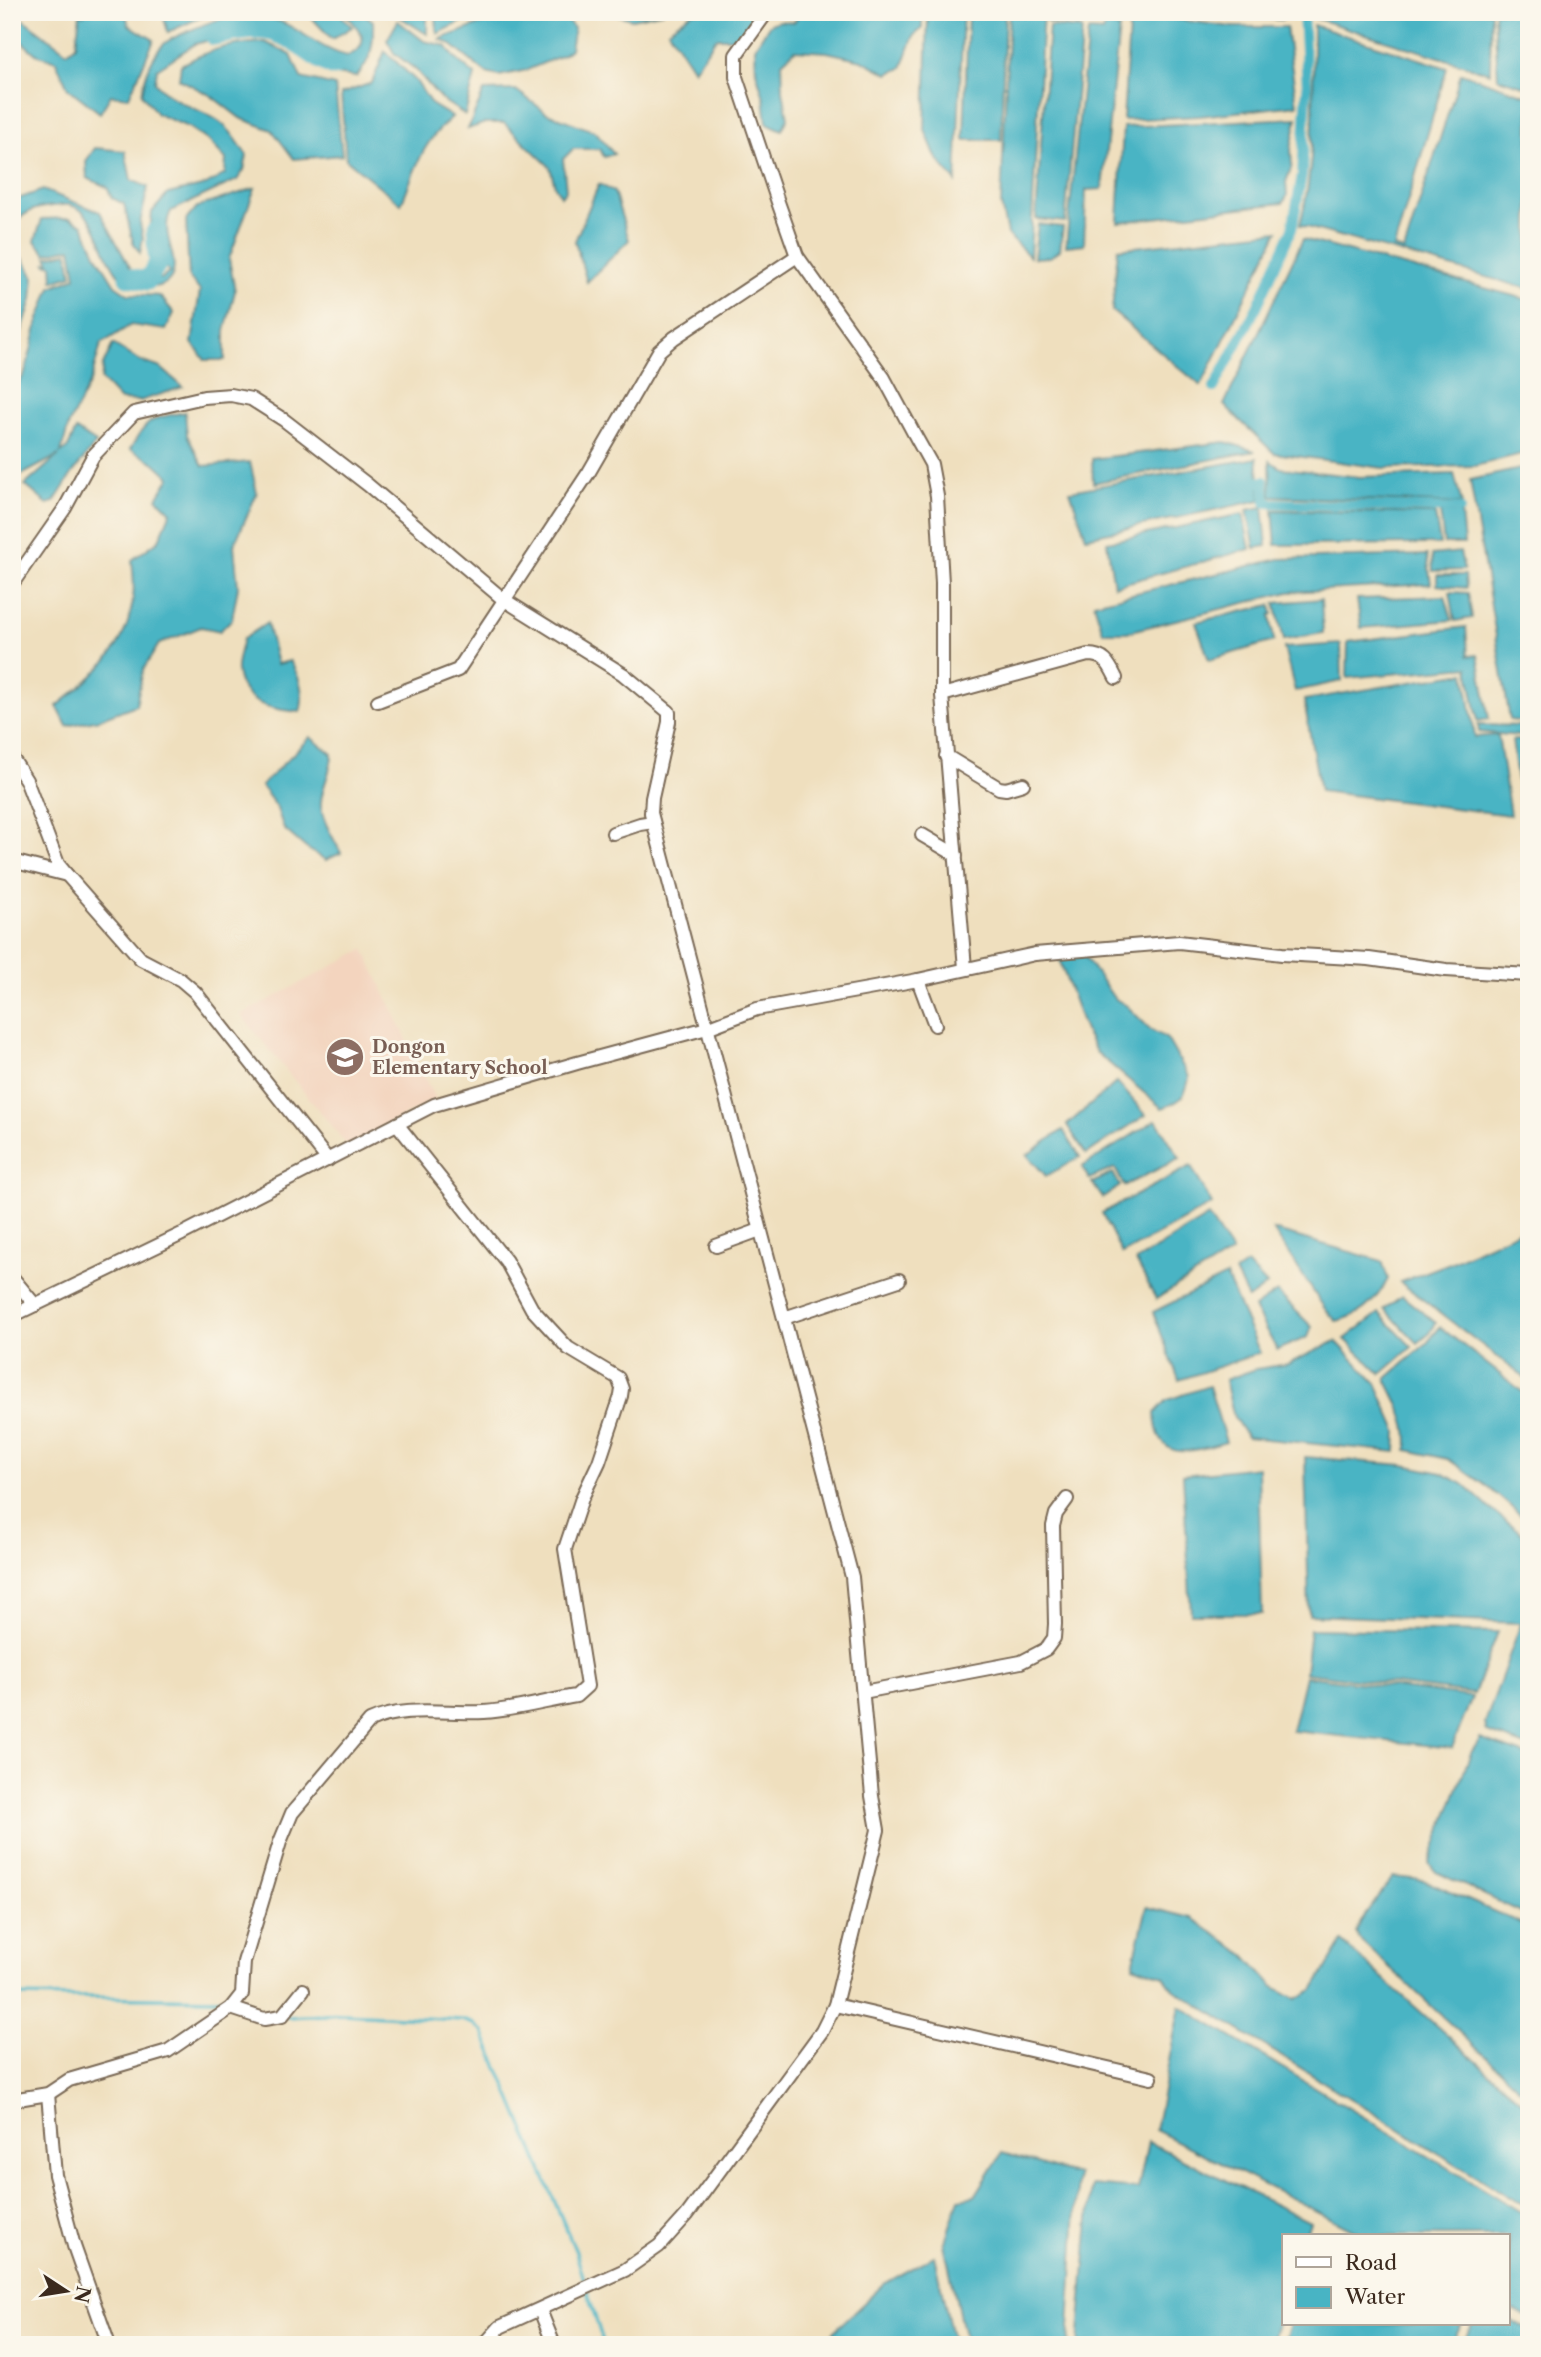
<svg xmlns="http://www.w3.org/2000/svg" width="1541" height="2357" font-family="'Libre Caslon Text',serif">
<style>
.built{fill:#f3d4be}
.water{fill:#48b4c4;stroke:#426f71;stroke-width:2}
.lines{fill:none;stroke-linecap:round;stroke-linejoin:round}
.stream{stroke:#48b4c4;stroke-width:3.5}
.canal{stroke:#48b4c4;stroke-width:10}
.river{stroke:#48b4c4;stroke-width:19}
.street-casing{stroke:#7a6956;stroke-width:16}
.street{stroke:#fff;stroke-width:12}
.labels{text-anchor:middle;stroke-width:6;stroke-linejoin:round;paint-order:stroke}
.education-label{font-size:18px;font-weight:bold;fill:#785e54;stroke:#fbf7ec;text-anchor:start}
</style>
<rect width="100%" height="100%" fill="#fbf7ec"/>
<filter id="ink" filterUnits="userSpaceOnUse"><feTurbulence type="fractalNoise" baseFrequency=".0143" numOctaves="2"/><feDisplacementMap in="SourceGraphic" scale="14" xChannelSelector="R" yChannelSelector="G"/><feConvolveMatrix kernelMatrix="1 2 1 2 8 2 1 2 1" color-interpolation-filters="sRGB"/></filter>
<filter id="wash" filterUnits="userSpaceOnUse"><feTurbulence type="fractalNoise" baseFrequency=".00686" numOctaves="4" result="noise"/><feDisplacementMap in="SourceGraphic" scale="28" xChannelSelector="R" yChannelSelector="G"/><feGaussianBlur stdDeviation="1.57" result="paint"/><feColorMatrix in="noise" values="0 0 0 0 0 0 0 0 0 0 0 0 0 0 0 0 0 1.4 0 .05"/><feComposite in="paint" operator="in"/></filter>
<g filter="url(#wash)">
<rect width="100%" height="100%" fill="#efdfbe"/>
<polygon class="built" points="364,949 435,1099 348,1146 241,1015"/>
<g class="water">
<polygon points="13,12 67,52 76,45 80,14 84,15 86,12 125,12 129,25 154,40 129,97 111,95 100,113 68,88 56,61 36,54 12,33"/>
<polygon points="162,12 204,12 206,15 168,32"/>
<polygon points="303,12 338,12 352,27 332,39 308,14"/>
<path d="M 344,12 L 362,12 L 373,21 C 374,42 372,61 356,77 L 335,74 L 317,64 L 307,49 L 280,28 L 268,25 L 195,44 L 157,69 L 155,82 C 172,103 196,107 217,120 C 230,128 238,143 247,155 L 244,170 L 237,180 L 171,211 C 158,235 183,261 170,279 C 166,285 158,287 151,287 C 97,293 111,213 69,205 C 64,204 58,206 53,206 C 34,208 30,210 14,222 L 14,240 L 16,247 L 34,277 L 32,300 L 12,361 L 12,308 L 19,285 L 12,271 L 12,201 L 43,190 L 100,212 L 131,269 L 138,274 L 161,279 L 170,272 L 152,252 L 149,241 L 152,212 L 168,194 L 206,185 L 225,174 L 226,159 L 210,142 L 188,127 L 157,114 L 142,94 C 145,76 150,58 163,45 C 167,40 176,37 182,34 C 208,22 236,10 266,17 C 296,23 318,50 348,56 C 376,42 357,28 344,12 Z"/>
<polygon points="392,12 427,12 427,34"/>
<polygon points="436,12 482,12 437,34"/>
<polygon points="499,12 559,12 574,28 570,49 563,55 527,70 499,76 486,73 449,43 440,39 481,24"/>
<polygon points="606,12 664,12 632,19"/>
<polygon points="693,12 762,12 740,38 716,38 694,70 668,30"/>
<polygon points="801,12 922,12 922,29 914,35 902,68 888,74 862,60 827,52 795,50 782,62 783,91 788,118 782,130 767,123 764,98 756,71 755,47 770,24 779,21 794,22"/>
<polygon points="928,12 963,12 956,182 936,157 925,130"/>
<polygon points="968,12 1005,12 1001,140 964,140"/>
<polygon points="1009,12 1043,12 1030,257 1007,234 1001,205"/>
<polygon points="1048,12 1081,12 1081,25 1047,22"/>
<polygon points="1175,12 1283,12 1283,20"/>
<polygon points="1311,12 1491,12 1490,73 1311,17"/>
<polygon points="1494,12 1529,12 1529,88 1498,78"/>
<polygon points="1130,13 1232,27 1286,27 1297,105 1200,116 1123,120"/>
<polygon points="398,21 424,41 446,46 455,58 475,75 465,115 441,99 416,70 394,53 387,40"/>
<polygon points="1106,24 1119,28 1102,189 1086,190 1084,244 1066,246 1088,31 1103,32"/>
<path d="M 1313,25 L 1447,68 L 1394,248 L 1404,251 L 1461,73 L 1529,96 L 1529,289 L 1300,225 C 1317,162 1313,91 1313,25 Z"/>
<polygon points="1049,26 1082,29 1065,222 1036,219"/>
<path d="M 265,42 L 291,55 L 301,78 L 335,86 L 342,155 L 294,159 L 272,130 L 240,118 L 210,95 L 179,79 L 181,65 C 212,48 230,44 265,42 Z"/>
<path d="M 385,51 L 416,81 L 431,104 L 452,117 C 419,146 418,165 401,204 L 346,159 L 341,94 L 372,83 Z"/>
<polygon points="516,90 547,113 596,132 614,154 604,157 600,149 573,149 563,159 566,190 561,196 555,186 550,167 504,123 485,123 468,129 484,91"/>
<polygon points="1297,118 1291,149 1292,166 1286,182 1287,196 1283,203 1118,222 1123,127"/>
<polygon points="95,148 125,151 131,180 148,187 140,223 143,239 140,253 133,242 124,204 112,198 107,187 87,178 86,161"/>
<polygon points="599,184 614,192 629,240 587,282 575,241"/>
<polygon points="255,188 229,259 235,291 225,331 225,360 205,360 192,343 200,291 189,277 186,220 197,207"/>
<polygon points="70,218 83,225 97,256 115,285 128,294 160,296 174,313 166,330 131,325 101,344 91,380 69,424 61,453 67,449 76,430 96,443 72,474 54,502 47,504 25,485 59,455 12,480 12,394 25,373 39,319 51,287 76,277 71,248 46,254 35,241 42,219"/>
<polygon points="1038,224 1063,227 1060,250 1050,257 1034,258"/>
<polygon points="1278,231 1201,386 1112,311 1118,249"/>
<polygon points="1303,239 1529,300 1529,452 1475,466 1383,468 1274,453 1224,405"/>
<polygon points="68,252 72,275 53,281 52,265 45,263 50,262 47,257"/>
<polygon points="113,344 140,361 161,368 183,387 140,401 120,400 101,380 103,365"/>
<path d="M 185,412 L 187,435 L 203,466 L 250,462 L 257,493 L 234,545 L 238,587 L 232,619 L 220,631 L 201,627 L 159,644 L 143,670 L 136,705 L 99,719 L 67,726 L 57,706 C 94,677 128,649 133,598 C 135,586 133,572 132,560 L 159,540 L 171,512 L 157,498 L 170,477 L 155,463 L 130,449 C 150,417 149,419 185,412 Z"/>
<polygon points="1225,442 1255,451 1093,483 1092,459"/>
<polygon points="1257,458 1261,500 1086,537 1070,491"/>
<polygon points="1270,461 1281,468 1359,477 1454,474 1462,504 1271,496"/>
<polygon points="1529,467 1529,722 1510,720 1470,480"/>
<polygon points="1263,507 1267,546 1255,548 1247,510"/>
<polygon points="1273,510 1435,514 1440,544 1276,545"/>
<polygon points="1440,512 1461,513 1464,544 1444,544"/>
<polygon points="1243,514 1250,549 1114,586 1107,542"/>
<polygon points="1460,552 1464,570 1433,571 1432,555"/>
<polygon points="1427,555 1431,584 1289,592 1127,632 1103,632 1094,603 1279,559"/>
<polygon points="1437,575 1465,575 1466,588 1437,585"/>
<polygon points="1450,592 1468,593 1472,618 1455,621"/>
<polygon points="1445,596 1452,620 1361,628 1357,599"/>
<polygon points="1321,599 1323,633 1284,640 1275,603"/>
<polygon points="1271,605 1273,614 1270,615 1274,641 1209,660 1196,622"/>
<path d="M 267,623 L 277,664 L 290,661 C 300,677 305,695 300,712 C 272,709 242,706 237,671 C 236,662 241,648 243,639 Z"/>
<polygon points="1466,627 1468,656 1478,655 1489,719 1478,721 1468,667 1347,678 1348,642"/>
<polygon points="1341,644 1342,681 1295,691 1284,648"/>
<polygon points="1465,673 1475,737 1498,735 1510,815 1320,791 1304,700"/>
<polygon points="1478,725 1529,726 1529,737 1479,732"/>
<path d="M 310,737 L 332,754 C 332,771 322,785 321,802 C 320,818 334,839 341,853 L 326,860 L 306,848 L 284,829 L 276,806 L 261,786 Z"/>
<polygon points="1512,740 1529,741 1529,813 1521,811"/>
<path d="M 1057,953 L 1083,954 L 1114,998 L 1127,1006 L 1150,1029 L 1167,1039 L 1189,1077 C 1186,1096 1181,1102 1162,1108 L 1096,1052 L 1085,1031 Z"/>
<polygon points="1117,1082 1146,1115 1086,1154 1067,1125"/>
<polygon points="1156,1120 1180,1158 1124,1186 1115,1168 1089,1179 1082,1167"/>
<polygon points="1063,1130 1080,1157 1046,1176 1027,1155"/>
<polygon points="1191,1166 1212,1204 1122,1254 1102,1213"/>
<polygon points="1113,1173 1120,1186 1103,1198 1092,1183"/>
<polygon points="1208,1216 1232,1252 1156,1299 1136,1261"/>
<polygon points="1529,1226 1529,1381 1400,1282 1450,1263"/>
<path d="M 1273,1230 L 1382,1261 L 1388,1279 C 1377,1300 1360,1317 1336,1321 L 1325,1309 Z"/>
<polygon points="1247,1264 1267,1285 1248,1299 1235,1272"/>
<polygon points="1226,1276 1260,1353 1179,1380 1153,1312"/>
<polygon points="1277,1292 1312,1327 1308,1337 1277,1350 1254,1308"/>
<polygon points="1402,1296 1436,1323 1430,1333 1418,1343 1384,1309"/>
<polygon points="1379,1313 1412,1347 1381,1374 1345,1339"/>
<path d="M 1440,1327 L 1529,1397 L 1529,1522 L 1489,1488 L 1448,1459 L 1407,1450 C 1412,1425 1396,1400 1386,1379 L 1427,1343 Z"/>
<polygon points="1336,1341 1376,1383 1397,1431 1396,1452 1247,1437 1234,1417 1225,1380 1256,1369 1288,1364"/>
<path d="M 1209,1386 L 1226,1442 C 1189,1452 1157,1465 1155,1413 L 1167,1400 Z"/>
<polygon points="1305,1457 1404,1465 1442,1473 1463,1484 1488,1507 1529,1539 1529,1747 1487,1732 1485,1723 1521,1623 1309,1615"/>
<polygon points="1258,1467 1262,1614 1191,1614 1183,1475"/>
<polygon points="1310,1629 1498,1632 1474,1694 1305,1673"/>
<polygon points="1305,1676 1472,1697 1452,1748 1292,1731"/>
<polygon points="1480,1739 1529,1756 1529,1916 1436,1872 1429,1863 1471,1753"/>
<polygon points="1393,1877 1423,1880 1529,1927 1529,2097 1359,1939 1356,1932 1361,1921"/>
<polygon points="1147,1907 1192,1918 1245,1955 1273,1986 1296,1999 1313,1990 1342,1942 1529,2108 1529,2209 1173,1989 1164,1976 1133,1965"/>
<polygon points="1180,2006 1529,2217 1529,2318 1508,2308 1508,2236 1366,2236 1155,2130"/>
<polygon points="1148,2142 1310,2222 1305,2236 1284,2236 1284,2303 1270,2345 1078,2344 1092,2185 1138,2189"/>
<polygon points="1002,2153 1078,2175 1068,2345 966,2345 944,2244 959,2199 975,2196"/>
<polygon points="934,2256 954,2345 838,2345 832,2333 884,2284"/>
<polygon points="1508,2319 1529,2329 1529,2345 1462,2345 1472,2324 1508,2324"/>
<polygon points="1290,2324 1462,2324 1454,2339 1447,2340 1444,2345 1283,2345"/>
</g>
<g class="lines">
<g class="stream">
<polyline points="12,1996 221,1999 230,2004"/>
<polyline points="287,2017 343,2014 463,2020 474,2024 483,2032 576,2252 585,2283"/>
<polyline points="587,2291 604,2345"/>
</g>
<g class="canal">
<polyline points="1214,388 1257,307 1292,229 1302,175 1307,88 1303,12"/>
<polyline points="1247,483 1264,481 1266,503 1460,509"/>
</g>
<g class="river">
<path d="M 214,36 C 235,33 262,25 281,35 C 300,43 314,59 334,67"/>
<polyline points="128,277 147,281 158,263 155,232"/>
</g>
</g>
</g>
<g filter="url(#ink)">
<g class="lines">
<g class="street-casing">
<g id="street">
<polyline points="767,12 736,55 736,77 778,202 797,256 884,378 917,439 931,464 937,496 942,583 942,695 965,968"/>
<polyline points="12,584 65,508 93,456 134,413 204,397 231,395 251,399 284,420 368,485 503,599 623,674 669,712 669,722 652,798 651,813 852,1577 872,1796 878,1830 835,2005 822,2031 687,2215 659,2246 625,2270 500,2327 484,2345"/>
<path d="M 942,695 L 1088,655 C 1105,655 1109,664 1116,678"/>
<polyline points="378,701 458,670 589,472 659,351 674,338 797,256"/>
<polyline points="946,756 999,788 1006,789 1023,784"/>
<polyline points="12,758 26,780 58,864 67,875 141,959 181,980 195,992 328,1160"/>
<polyline points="613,833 640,824 653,822"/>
<polyline points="922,835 956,855"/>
<polyline points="12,861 67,875"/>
<polyline points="918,980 935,1025"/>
<polyline points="716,1246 760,1230"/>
<polyline points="12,1277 35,1305"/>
<polyline points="12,1316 182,1234 434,1105 577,1063 707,1028 757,1009 918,980 1035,954 1179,942 1282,954 1369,959 1446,970 1529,975"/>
<polyline points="784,1318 899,1280"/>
<polyline points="863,1692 1021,1662 1046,1649 1054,1638 1055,1624 1053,1526 1056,1514 1067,1499"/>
<polyline points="835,2005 1151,2078"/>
<polyline points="231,2008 264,2019 282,2016 303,1990"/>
<polyline points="48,2094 55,2175 74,2246 109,2345"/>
<path d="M 12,2100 L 48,2094 L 69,2080 L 168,2051 L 231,2008 L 242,1994 L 244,1962 L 280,1842 L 292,1813 L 370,1721 C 404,1705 448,1714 484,1712 C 515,1710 546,1701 576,1696 L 587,1686 L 565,1549 L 582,1498 L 599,1462 L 621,1396 L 622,1389 L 618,1378 L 568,1348 L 532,1309 L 506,1261 L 397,1124"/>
<polyline points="540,2310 554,2345"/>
</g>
</g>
<use href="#street" class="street"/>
</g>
</g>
<defs>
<g id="school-disc" transform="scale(2.0125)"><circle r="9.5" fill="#8d6e63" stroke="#fbf7ec"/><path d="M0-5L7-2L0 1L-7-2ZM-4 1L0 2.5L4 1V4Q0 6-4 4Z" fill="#fff"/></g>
</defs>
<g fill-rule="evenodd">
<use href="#school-disc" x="345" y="1057"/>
</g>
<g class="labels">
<g class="education-label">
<text x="372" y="1053">Dongon<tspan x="372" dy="21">Elementary School</tspan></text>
</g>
</g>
<rect width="1541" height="2357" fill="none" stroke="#fbf7ec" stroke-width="42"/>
<rect x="1282" y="2234" width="228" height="91" fill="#fbf7ec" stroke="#aea59a" stroke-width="2"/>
<rect x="1296" y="2257" width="35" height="10" fill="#ffffff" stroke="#aea59a" stroke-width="2"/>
<text x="1345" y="2270" font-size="21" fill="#3b2a1e">Road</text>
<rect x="1296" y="2287" width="35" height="21" fill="#48b4c4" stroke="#aea59a" stroke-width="2"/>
<text x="1345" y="2304" font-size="21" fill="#3b2a1e">Water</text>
<g transform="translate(66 2291) rotate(102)" stroke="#fbf7ec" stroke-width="5" paint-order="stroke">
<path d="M0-5L12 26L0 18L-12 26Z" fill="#3b2a1e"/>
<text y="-10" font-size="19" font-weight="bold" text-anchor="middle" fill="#3b2a1e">N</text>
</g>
</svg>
